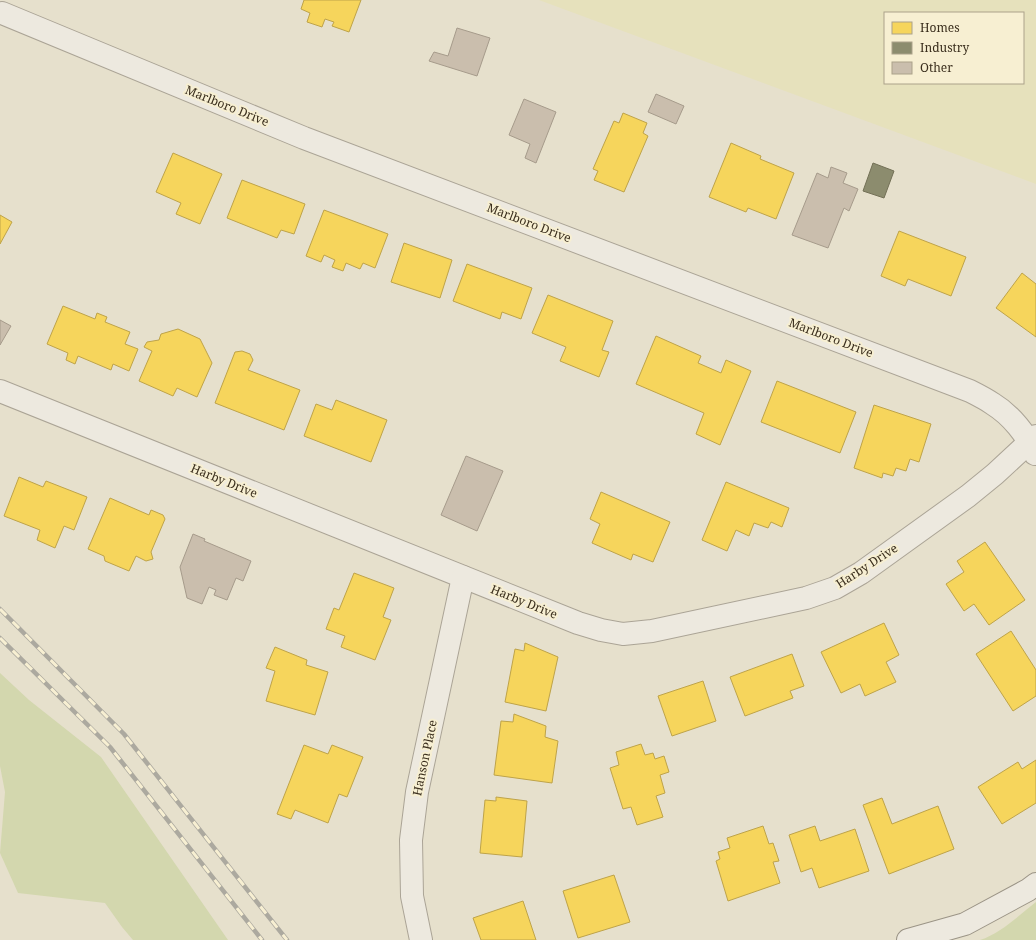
<svg xmlns="http://www.w3.org/2000/svg" width="1036" height="940" font-family="'Noto Serif',serif">
<style>
.farmland{fill:#e6e1bc;fill-rule:evenodd}
.green{fill:#d3d7ae}
.homes{fill:#f6d55c;stroke:#bea349}
.industry{fill:#8c8c6e;stroke:#737056}
.building{fill:#cabead;stroke:#a69b8b}
.lines{fill:none;stroke-linecap:round;stroke-linejoin:round}
.street-casing{stroke:#aba496;stroke-width:24}
.secondary-casing{stroke:#9b9486;stroke-width:24}
.street{stroke:#ede9df;stroke-width:22}
.secondary{stroke:#ede9df;stroke-width:22}
.rail-casing{stroke:#aca99f;stroke-width:4.5}
.rail{stroke:#f7efd2;stroke-width:3;stroke-dasharray:9;stroke-linecap:butt}
.labels{text-anchor:middle;stroke-width:4;stroke-linejoin:round;paint-order:stroke}
.street-label{font-size:12px;fill:#3a2e1d;stroke:#f7efd2}
</style>
<rect width="100%" height="100%" fill="#e6e0cc"/>
<path class="farmland" d="M 539,0 L 1036,0 L 1036,184 ZM 885,13 L 1023,13 L 1023,83 L 885,83 Z"/>
<g class="green">
<polygon points="0,673 29,700 101,757 228,940 133,940 122,927 105,903 18,893 0,853 5,792 0,766"/>
<path d="M 1036,902 L 1036,940 L 980,940 C 1001,933 1018,916 1036,902 Z"/>
</g>
<g class="homes">
<polygon points="304,0 361,0 349,32 332,26 334,22 325,19 322,27 307,22 310,13 301,9"/>
<polygon points="623,113 647,123 643,133 648,136 624,192 594,180 598,171 593,169 614,121 619,123"/>
<polygon points="731,143 761,156 760,159 794,173 776,219 748,208 746,212 709,197"/>
<polygon points="173,153 222,174 200,224 176,214 181,203 156,192"/>
<polygon points="242,180 305,204 294,234 281,230 277,238 227,218"/>
<polygon points="324,210 388,234 375,268 363,263 360,269 346,263 343,271 332,267 335,260 324,255 321,262 306,256"/>
<polygon points="0,215 12,222 0,244"/>
<polygon points="899,231 966,257 951,296 908,279 905,286 881,276"/>
<polygon points="404,243 452,260 440,298 391,282"/>
<polygon points="467,264 532,288 521,319 502,312 500,319 453,301"/>
<polygon points="1022,273 1036,284 1036,337 996,308"/>
<polygon points="548,295 613,321 602,350 609,352 599,377 560,361 566,347 532,333"/>
<polygon points="63,306 95,319 97,313 107,317 105,322 130,332 125,344 138,349 129,371 113,364 111,370 78,356 75,364 66,360 68,353 47,344"/>
<polygon points="178,329 200,339 212,363 197,397 177,388 173,396 139,381 152,351 144,347 147,342 159,340 161,334"/>
<polygon points="656,336 701,356 698,363 721,373 726,360 751,371 720,445 696,434 704,413 636,384"/>
<polygon points="242,351 250,354 253,360 248,370 300,390 284,430 215,403 235,352"/>
<polygon points="777,381 856,412 840,453 761,422"/>
<polygon points="336,400 387,420 371,462 304,436 316,404 332,410"/>
<polygon points="874,405 931,424 919,462 910,459 906,471 896,468 893,476 883,473 882,478 854,468"/>
<polygon points="19,477 43,487 46,481 87,497 74,530 64,526 55,548 37,540 40,530 4,516"/>
<polygon points="726,482 789,508 782,527 771,522 768,528 754,523 749,536 736,530 727,551 702,540"/>
<polygon points="601,492 670,522 653,562 633,554 631,560 592,543 600,524 590,519"/>
<polygon points="110,498 149,515 151,510 163,515 165,519 151,552 153,559 146,561 136,556 129,571 105,561 104,556 88,549"/>
<polygon points="985,542 1025,600 989,625 974,604 964,611 946,584 964,572 957,561"/>
<polygon points="354,573 394,588 383,617 391,620 375,660 341,647 345,636 326,629 334,608 339,610"/>
<polygon points="884,623 899,655 886,662 896,682 865,696 860,684 841,693 821,652"/>
<polygon points="1011,631 1036,670 1036,696 1013,711 976,654"/>
<polygon points="525,643 558,657 546,711 505,702 515,649 524,651"/>
<polygon points="275,647 307,660 306,665 328,672 315,715 266,701 275,671 266,668"/>
<polygon points="792,654 804,686 790,691 793,698 745,716 730,677"/>
<polygon points="703,681 716,721 672,736 658,696"/>
<polygon points="514,714 546,726 545,737 558,741 552,783 494,775 501,721 513,722"/>
<polygon points="641,744 645,755 653,753 655,759 664,756 669,772 660,775 665,793 656,796 663,817 637,825 631,807 623,809 610,768 619,765 616,752"/>
<polygon points="304,745 328,754 332,745 363,757 347,797 339,794 328,823 295,810 291,819 277,814"/>
<polygon points="1036,760 1036,803 1002,824 978,787 1018,762 1022,769"/>
<polygon points="496,797 527,801 522,857 480,853 485,800 496,801"/>
<polygon points="882,798 892,824 938,806 954,849 889,874 863,805"/>
<polygon points="763,826 769,844 773,843 779,861 773,862 780,883 728,901 716,861 720,859 718,852 730,848 727,838"/>
<polygon points="815,826 820,841 855,829 869,871 819,888 812,868 801,872 789,835"/>
<polygon points="614,875 630,922 578,938 563,891"/>
<polygon points="523,901 536,940 481,940 473,918"/>
</g>
<polygon class="industry" points="873,163 894,171 884,198 863,191"/>
<g class="building">
<polygon points="457,28 490,38 477,76 429,61 434,52 448,56"/>
<polygon points="656,94 684,106 676,124 648,112"/>
<polygon points="524,99 556,112 536,163 525,158 530,144 509,135"/>
<polygon points="831,167 847,173 843,183 858,189 849,211 844,208 828,248 792,235 817,173 828,178"/>
<polygon points="0,320 11,326 0,345"/>
<polygon points="466,456 503,471 477,531 441,515"/>
<polygon points="193,534 205,539 204,541 251,561 243,581 236,578 227,600 214,595 216,590 209,587 202,604 187,598 180,567"/>
</g>
<g class="lines">
<g class="street-casing">
<g id="street">
<path d="M 2,13 L 304,138 L 970,391 C 978,395 986,399 993,404 C 1011,415 1027,435 1035,454"/>
<polyline points="0,391 578,623 601,630 623,634 652,631 806,598 835,588 861,573 968,496 995,474 1036,436"/>
<polyline points="421,940 412,896 411,840 417,792 463,577"/>
</g>
</g>
<g class="secondary-casing">
<polyline id="secondary" points="908,940 965,924 1028,890 1036,884"/>
</g>
<use href="#street" class="street"/>
<use href="#secondary" class="secondary"/>
<g class="rail-casing">
<g id="rail">
<polyline points="0,609 124,734 287,940"/>
<polyline points="0,638 110,747 262,940"/>
</g>
</g>
<use href="#rail" class="rail"/>
</g>
<g class="labels">
<g class="street-label">
<text transform="translate(227 106) rotate(22)" y="4">Marlboro Drive</text>
<text transform="translate(529 223) rotate(21)" y="4">Marlboro Drive</text>
<text transform="translate(831 338) rotate(21)" y="4">Marlboro Drive</text>
<text transform="translate(224 481) rotate(22)" y="4">Harby Drive</text>
<text transform="translate(867 566) rotate(-33)" y="4">Harby Drive</text>
<text transform="translate(524 602) rotate(22)" y="4">Harby Drive</text>
<text transform="translate(425 758) rotate(-78)" y="4">Hanson Place</text>
</g>
</g>
<rect x="884" y="12" width="140" height="72" fill="#f7efd2" stroke="#aba28a"/>
<rect x="892" y="22" width="20" height="12" fill="#f6d55c" stroke="#aba28a"/>
<text x="920" y="32" font-size="12" fill="#3a2e1d">Homes</text>
<rect x="892" y="42" width="20" height="12" fill="#8c8c6e" stroke="#aba28a"/>
<text x="920" y="52" font-size="12" fill="#3a2e1d">Industry</text>
<rect x="892" y="62" width="20" height="12" fill="#cabead" stroke="#aba28a"/>
<text x="920" y="72" font-size="12" fill="#3a2e1d">Other</text>
</svg>
